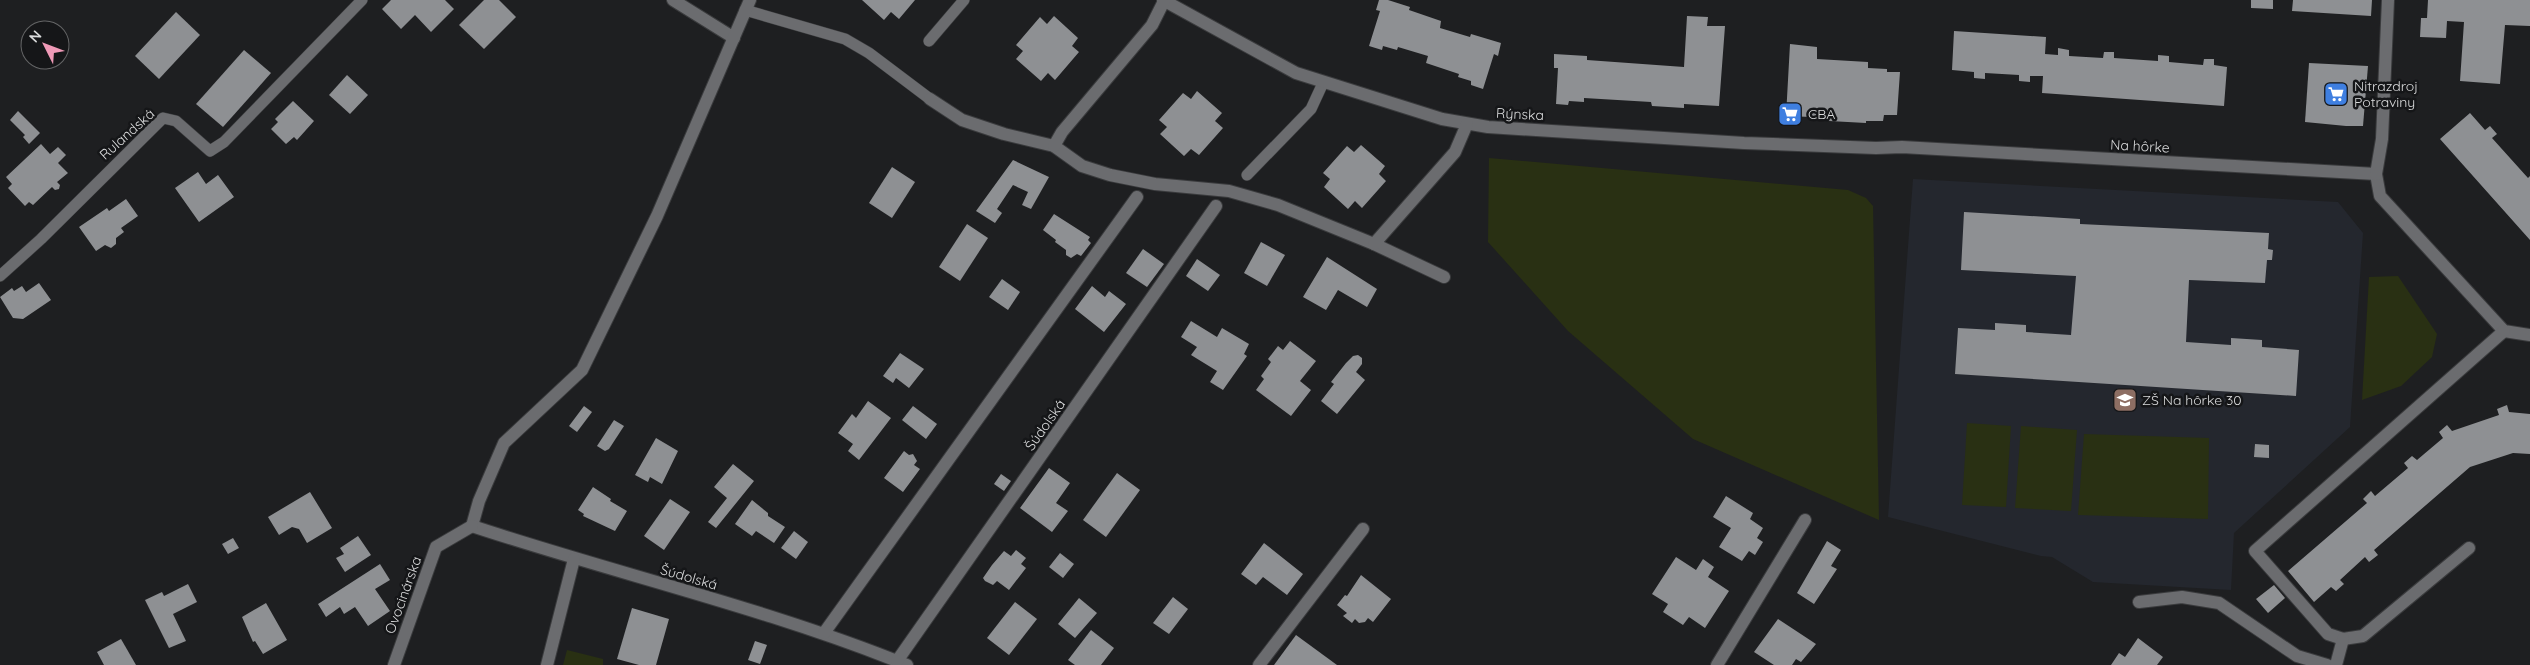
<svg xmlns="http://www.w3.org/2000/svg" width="2530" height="665" font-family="Quicksand,sans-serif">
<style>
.built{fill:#24272e}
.green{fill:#293013}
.building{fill:#8e9093}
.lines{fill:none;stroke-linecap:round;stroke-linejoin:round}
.lane-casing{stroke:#3a3b3d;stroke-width:12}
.street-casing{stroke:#3a3b3d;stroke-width:14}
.lane{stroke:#6b6c6f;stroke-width:11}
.street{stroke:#6b6c6f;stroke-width:12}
.labels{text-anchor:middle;stroke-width:5;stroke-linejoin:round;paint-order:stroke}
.poi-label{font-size:14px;fill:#dadbdc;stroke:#151618;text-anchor:start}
.street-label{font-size:14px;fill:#dadbdc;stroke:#151618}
</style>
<rect width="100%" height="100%" fill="#1e1f21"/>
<polygon class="built" points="1913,179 2338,202 2363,233 2350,427 2234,533 2231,590 2093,582 2052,557 2041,556 1888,517"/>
<g class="green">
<polygon points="1489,158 1848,190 1866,198 1873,206 1879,520 1693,439 1568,331 1488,242"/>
<polygon points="2398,276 2437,334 2432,357 2401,386 2362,400 2369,277"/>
<polygon points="1967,423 2011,426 2006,507 1962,505"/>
<polygon points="2021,426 2077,430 2071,511 2015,508"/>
<polygon points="2084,434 2209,438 2208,519 2078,515"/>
<polygon points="567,650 603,659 603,665 563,665"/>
</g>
<g class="building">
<polygon points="391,0 445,0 454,9 431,32 415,15 401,29 382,9"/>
<polygon points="484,0 499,0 516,17 484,49 459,25"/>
<polygon points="862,0 915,0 899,19 891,12 884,20"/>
<polygon points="1379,0 1388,0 1410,7 1409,10 1441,21 1440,28 1470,37 1471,34 1501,43 1498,56 1494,54 1483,89 1471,85 1471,81 1458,77 1459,74 1426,63 1428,56 1398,47 1397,50 1383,46 1382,50 1369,46 1380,11 1376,10"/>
<polygon points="2251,0 2273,0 2273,9 2251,8"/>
<polygon points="2293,0 2372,0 2371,16 2292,11"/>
<polygon points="2428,0 2530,0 2530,26 2505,25 2500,84 2460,81 2464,22 2447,21 2446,38 2420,37 2421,18 2427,18"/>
<polygon points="176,12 200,35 159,79 135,56"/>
<polygon points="1054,16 1078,38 1072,46 1079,52 1055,80 1048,73 1041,81 1016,59 1023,51 1016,45 1040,17 1047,24"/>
<polygon points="1687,16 1708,17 1707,26 1725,26 1719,106 1684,104 1684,108 1652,106 1651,102 1584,98 1584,102 1569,101 1568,105 1556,104 1558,68 1554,68 1554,54 1587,56 1587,60 1684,67"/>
<polygon points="1954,31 2046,37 2045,54 2058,55 2058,48 2069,50 2069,56 2103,58 2104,52 2114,52 2114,58 2158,61 2158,55 2169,56 2169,62 2203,65 2204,59 2214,59 2214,65 2227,67 2224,106 2042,93 2043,76 2030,76 2030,82 2019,81 2019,75 1985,73 1985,79 1974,78 1974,72 1952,70"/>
<polygon points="1790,44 1817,47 1817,59 1868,62 1868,68 1887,69 1887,72 1900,72 1897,115 1884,115 1883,121 1866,121 1866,123 1811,120 1811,117 1786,116"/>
<polygon points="244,50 271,73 223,127 196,104"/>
<polygon points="2309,63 2368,66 2363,126 2346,126 2305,122"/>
<polygon points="347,75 368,95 350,114 329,95"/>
<polygon points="1197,91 1222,113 1215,121 1223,128 1199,155 1191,149 1184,156 1160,134 1167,127 1159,120 1183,93 1191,99"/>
<polygon points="293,101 314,121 297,140 294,137 286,144 271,129 278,122 275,119"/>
<polygon points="18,111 40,133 29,144 23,137 25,135 10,120"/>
<polygon points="2470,113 2485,130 2490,126 2497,134 2492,138 2528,178 2530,176 2530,240 2440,139"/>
<polygon points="41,144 50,154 58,147 66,155 58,163 68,173 57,182 60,185 59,189 55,190 52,187 33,205 29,202 25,206 8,188 12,184 6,177"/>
<polygon points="1361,145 1385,166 1379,174 1386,181 1362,208 1355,201 1348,209 1324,187 1330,179 1323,173 1347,146 1354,152"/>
<polygon points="1013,160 1049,177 1031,209 1022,205 1028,192 1013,185 997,209 1002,213 995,223 976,211"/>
<polygon points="892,167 915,182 892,218 869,203"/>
<polygon points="198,172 206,184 218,175 234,197 199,222 175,188"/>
<polygon points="126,199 138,216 121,228 124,232 116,238 116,244 111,248 105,245 96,251 79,227 107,208 109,211"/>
<polygon points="1964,212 2080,219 2080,224 2269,233 2268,249 2273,250 2272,260 2267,260 2265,283 2189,280 2186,342 2231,345 2231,338 2262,340 2262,347 2299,350 2296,396 1955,374 1958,328 1995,330 1995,323 2026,325 2026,332 2071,335 2076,276 1961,270"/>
<polygon points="1054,214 1090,237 1088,240 1091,243 1081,256 1077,254 1071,258 1066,255 1066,250 1055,242 1056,240 1043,230"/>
<polygon points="967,224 988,238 960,281 939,267"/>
<polygon points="1261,242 1285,255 1267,286 1244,273"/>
<polygon points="1143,249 1164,264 1147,287 1126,273"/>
<polygon points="1327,257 1377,289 1367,307 1338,290 1326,310 1303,297"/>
<polygon points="1197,259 1220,275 1208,291 1186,276"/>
<polygon points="1002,279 1020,292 1008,310 989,297"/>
<polygon points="39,283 51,300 23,319 13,318 0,297 12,288 14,291 22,286 26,292"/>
<polygon points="1092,286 1105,297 1109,291 1126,304 1104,332 1075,309"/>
<polygon points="1191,321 1217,337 1222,328 1249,344 1244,354 1247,356 1223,390 1210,382 1217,371 1191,355 1197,347 1181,337"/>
<polygon points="1290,341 1316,361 1300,381 1311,390 1291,416 1256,390 1264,379 1261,376 1271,362 1268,359 1278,346 1283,350"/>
<polygon points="900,353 924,369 909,388 896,378 893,383 883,376"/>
<polygon points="1358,355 1362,358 1362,364 1356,372 1365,380 1337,414 1321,401 1334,384 1331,382 1346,363 1353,356"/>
<polygon points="868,401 891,418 859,460 848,451 853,444 838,433 852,414 856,418"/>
<polygon points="2507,405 2509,412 2530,414 2530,454 2513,453 2470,467 2374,550 2378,555 2369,562 2365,557 2340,580 2344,584 2336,591 2331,587 2314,602 2288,571 2367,503 2363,499 2371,491 2375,496 2408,468 2404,463 2412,456 2417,460 2443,438 2439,432 2447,425 2452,431 2499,415 2497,409"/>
<polygon points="584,406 592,412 577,432 569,426"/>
<polygon points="913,406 937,424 926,439 902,420"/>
<polygon points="614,420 624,426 609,449 605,451 597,446"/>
<polygon points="656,438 678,451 662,484 650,477 648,482 635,475"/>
<polygon points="2255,444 2269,445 2269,458 2254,457"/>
<polygon points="904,451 909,455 913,454 917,461 914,465 920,469 903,492 884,478"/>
<polygon points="733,464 754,481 716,528 708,522 727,498 714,487"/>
<polygon points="1049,468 1070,483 1056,503 1068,511 1052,532 1020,508"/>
<polygon points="1117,473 1140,490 1106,537 1083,520"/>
<polygon points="1001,474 1011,481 1004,491 994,484"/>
<polygon points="593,487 611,499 610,501 627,511 615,531 583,516 584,514 578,510"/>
<polygon points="310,492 332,528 307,543 299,529 292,527 279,535 268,517"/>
<polygon points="1726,496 1753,513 1750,519 1763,528 1757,538 1763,542 1755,555 1749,551 1742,561 1719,547 1731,528 1713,517"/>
<polygon points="670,499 690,512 664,550 644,536"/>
<polygon points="752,500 768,513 768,516 785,527 774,543 756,531 752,536 735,524"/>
<polygon points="794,531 808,542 796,559 781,548"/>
<polygon points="358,536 371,555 345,572 336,558 344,554 340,548"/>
<polygon points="233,538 239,548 228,554 222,544"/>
<polygon points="1827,541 1841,550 1831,566 1837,569 1814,604 1797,593"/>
<polygon points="1264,543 1303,574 1287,595 1263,577 1256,585 1241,574"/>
<polygon points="1016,550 1026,558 1021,564 1026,568 1009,590 997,581 993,585 985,581 983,578 992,565 1004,551 1011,556"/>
<polygon points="1060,553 1074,564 1063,578 1049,567"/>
<polygon points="1676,557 1696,570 1703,559 1714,567 1708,577 1729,591 1705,628 1689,617 1683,625 1663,612 1668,604 1652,594"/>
<polygon points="380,564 390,580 375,589 390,611 368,626 355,607 344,614 340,607 326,617 318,604"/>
<polygon points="1361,575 1391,599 1373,622 1368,618 1365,622 1359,623 1355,619 1352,623 1343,616 1347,613 1337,605 1345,595 1347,596"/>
<polygon points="188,584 197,602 173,614 186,641 169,648 145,600 162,592 164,596"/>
<polygon points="2274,585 2285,598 2268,613 2256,599"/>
<polygon points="1173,597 1188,609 1169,634 1153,623"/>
<polygon points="1079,598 1097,613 1075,638 1058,624"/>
<polygon points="1015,602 1037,619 1009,655 987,638"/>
<polygon points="266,603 287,640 263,654 255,641 253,642 242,617"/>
<polygon points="632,608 669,619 656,665 639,665 617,659"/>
<polygon points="1778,619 1816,644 1801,662 1796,659 1792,665 1774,665 1754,652"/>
<polygon points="1091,630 1114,648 1101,665 1075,665 1068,660"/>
<polygon points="1296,635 1337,665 1274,665"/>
<polygon points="2138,638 2163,657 2157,665 2111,665 2119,653 2125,657"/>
<polygon points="121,639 136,665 104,665 97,652"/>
<polygon points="755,641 767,645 760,664 748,660"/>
</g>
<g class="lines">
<g class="lane-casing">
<g id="lane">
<polyline points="745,10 845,39 869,53 930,99"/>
<polyline points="929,41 964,0"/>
<polyline points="1247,175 1311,109 1323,83"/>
<polyline points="0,276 41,239 163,118 176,121 210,151 224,142 362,0"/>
</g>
</g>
<g class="street-casing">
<g id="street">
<polyline points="673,0 734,38"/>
<polyline points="1163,0 1296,73 1442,119 1488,127 1744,143 1876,148 1902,147 2376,174 2380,196 2504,331 2530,335"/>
<polyline points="930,99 962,120 1004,134 1054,146 1082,166 1110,175 1155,184 1229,191 1278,205 1374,244 1444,277"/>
<polyline points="1054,146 1062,132 1152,25 1164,1"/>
<polyline points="2376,174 2382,139 2388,0"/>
<polyline points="1374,244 1455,152 1467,124"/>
<polyline points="472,526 479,501 504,443 582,370 657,216 750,0"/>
<path d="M 472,526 C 617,574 766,608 907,665"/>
<polyline points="2469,548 2363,636 2343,639 2328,634 2255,551 2504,331"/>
<polyline points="2139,602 2182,597 2219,603 2297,656 2327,665"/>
<polyline points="824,633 1137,197"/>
<polyline points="897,661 1216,206"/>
<polyline points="394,665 436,547 472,526"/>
<polyline points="547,665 574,559"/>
<polyline points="1259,665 1363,529"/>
<polyline points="1717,665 1805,520"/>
<polyline points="2336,665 2343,639"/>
</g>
</g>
<use href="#lane" class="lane"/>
<use href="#street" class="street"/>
</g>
<defs>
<g id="supermarket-square" transform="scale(1.25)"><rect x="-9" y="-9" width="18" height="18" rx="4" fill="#3f7fe0" stroke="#151618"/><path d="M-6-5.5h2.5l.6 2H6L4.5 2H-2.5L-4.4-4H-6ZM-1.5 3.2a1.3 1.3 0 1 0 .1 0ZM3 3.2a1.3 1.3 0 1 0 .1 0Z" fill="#fff"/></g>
<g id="school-square" transform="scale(1.25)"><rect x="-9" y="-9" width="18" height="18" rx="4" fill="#8d6e63" stroke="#151618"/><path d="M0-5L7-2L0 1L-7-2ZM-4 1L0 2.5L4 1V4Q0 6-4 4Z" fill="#fff"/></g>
</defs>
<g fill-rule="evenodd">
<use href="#supermarket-square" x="2336" y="94"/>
<use href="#supermarket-square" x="1790" y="114"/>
<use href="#school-square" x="2125" y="400"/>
</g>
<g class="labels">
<g class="poi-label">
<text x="2354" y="91">Nitrazdroj<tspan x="2354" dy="16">Potraviny</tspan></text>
<text x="1808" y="119">CBA</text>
<text x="2142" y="405">ZŠ Na hôrke 30</text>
</g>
<g class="street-label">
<text transform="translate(1520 114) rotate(3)" y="5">Rýnska</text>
<text transform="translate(127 134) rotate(-42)" y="5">Rulandská</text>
<text transform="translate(2140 146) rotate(3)" y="5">Na hôrke</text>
<text transform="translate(1045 425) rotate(-55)" y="5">Šúdolská</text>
<text transform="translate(689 577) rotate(16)" y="5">Šúdolská</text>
<text transform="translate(403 595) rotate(-70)" y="5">Ovocinárska</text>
</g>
</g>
<g transform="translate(45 45) rotate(312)"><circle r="24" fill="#151618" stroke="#646566"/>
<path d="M0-4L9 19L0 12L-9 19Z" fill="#ef9ab7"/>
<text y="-8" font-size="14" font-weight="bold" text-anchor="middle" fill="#dadbdc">N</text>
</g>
</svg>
